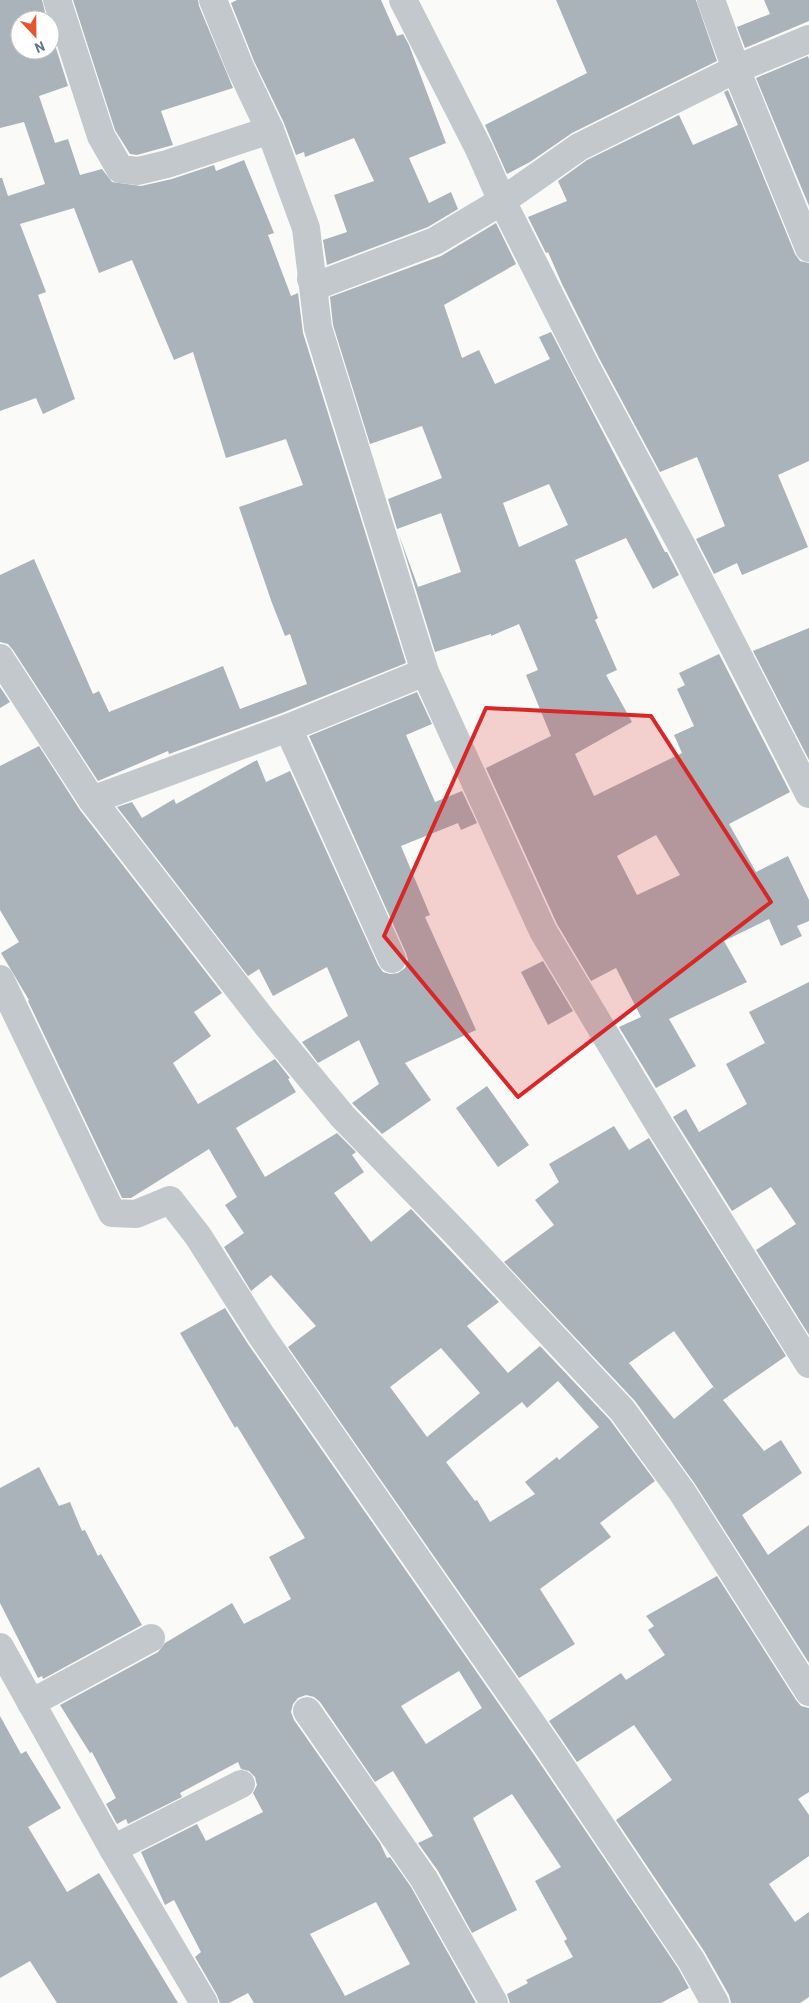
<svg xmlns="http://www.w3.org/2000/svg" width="809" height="2003" font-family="Barlow,sans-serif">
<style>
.building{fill:#aab3b9;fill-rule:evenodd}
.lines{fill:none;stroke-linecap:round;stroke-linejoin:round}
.street{stroke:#c3c8cc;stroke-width:28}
.marked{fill:#d62828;fill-opacity:0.2;stroke:#d62828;stroke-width:4;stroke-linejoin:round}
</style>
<rect width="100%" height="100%" fill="#fafaf8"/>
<g class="building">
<polygon points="0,0 42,0 47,20 20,20 20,50 50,50 50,29 68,86 39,96 55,143 68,139 80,175 102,169 112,182 141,186 172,179 214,165 216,171 244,160 274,233 268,235 291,296 298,293 303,333 406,663 282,713 169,754 168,751 98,781 13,650 8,644 0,642 0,575 34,559 93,694 99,691 109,712 223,666 240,709 307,684 290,634 285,636 272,603 239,507 303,485 286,439 226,458 193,352 174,360 132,260 99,273 74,208 20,224 46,292 38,295 75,399 43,414 36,398 0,411 0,178 2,178 8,196 45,184 24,122 0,128"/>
<polygon points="73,0 198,0 199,6 233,88 161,111 173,145 137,155 130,154 115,130"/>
<polygon points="237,0 381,0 397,36 403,34 409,45 446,143 409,158 429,203 451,192 458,209 428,227 327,265 323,240 347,232 334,195 374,181 354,138 305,157 304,152 296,155 284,123 254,61 231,3"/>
<polygon points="556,0 696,0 717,61 572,133 530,162 507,174 485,125 587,73"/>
<polygon points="764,0 809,0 809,21 745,48 737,27 770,14"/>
<polygon points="808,56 809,59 809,206 756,78"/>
<polygon points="728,90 795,254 800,261 809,263 809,461 778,475 808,547 742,575 737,563 714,574 696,539 725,526 697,457 660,472 599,358 562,284 548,252 546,253 528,217 567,201 558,181 587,160 679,115 693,145 738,125 724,92"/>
<path d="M 496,223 L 516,264 L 444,305 L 462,358 L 479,350 L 495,384 L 550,359 L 539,337 L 551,332 L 665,552 L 667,552 L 679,575 L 653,589 L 626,538 L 575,560 L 598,618 L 595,620 L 617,670 L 606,675 L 632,722 L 575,754 L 594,796 L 682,753 L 674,735 L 694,726 L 677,689 L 685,685 L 679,673 L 719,654 L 790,792 L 729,824 L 756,872 L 788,856 L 809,900 L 809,921 L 797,926 L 802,936 L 781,946 L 769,919 L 724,941 L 747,982 L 669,1019 L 696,1066 L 656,1088 L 619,1027 L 641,1017 L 616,968 L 591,981 L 557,924 L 486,768 L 551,736 L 526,675 L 538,670 L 519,624 L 491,636 L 491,634 L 435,652 L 399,535 L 418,587 L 461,572 L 441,513 L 397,529 L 388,499 L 442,478 L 422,426 L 370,444 L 333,325 L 330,297 L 441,256 ZM 549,484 L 568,525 L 519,547 L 503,503 ZM 656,835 L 680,875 L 637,895 L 617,856 Z"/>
<polygon points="809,628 809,760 753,651"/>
<polygon points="0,687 10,702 0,708"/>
<polygon points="417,692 432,724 406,735 435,802 462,791 477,823 461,830 458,823 401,846 430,915 425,917 476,1030 405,1063 431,1100 382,1134 352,1103 379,1084 359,1040 318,1063 302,1042 348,1016 327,967 273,996 259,969 248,976 117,807 132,802 142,818 174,799 176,804 257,760 266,782 290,771 378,965 383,972 390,974 398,973 405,968 408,960 406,953 309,736"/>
<path d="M 39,746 L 80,810 L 222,993 L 194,1012 L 211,1036 L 173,1063 L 198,1104 L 275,1059 L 290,1078 L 288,1079 L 296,1092 L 236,1128 L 265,1177 L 337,1133 L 356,1152 L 352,1155 L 364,1172 L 334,1193 L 371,1242 L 411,1209 L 499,1302 L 467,1326 L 508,1373 L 540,1346 L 610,1420 L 655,1481 L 600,1523 L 611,1537 L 540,1589 L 575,1644 L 519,1678 L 288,1347 L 316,1326 L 271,1275 L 251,1291 L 224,1247 L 244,1233 L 225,1205 L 237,1197 L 209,1149 L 131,1198 L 122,1198 L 28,1001 L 29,1000 L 1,953 L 19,942 L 0,910 L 0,766 ZM 441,1348 L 480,1393 L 427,1437 L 390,1387 ZM 558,1381 L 599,1427 L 559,1460 L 557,1457 L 525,1482 L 535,1494 L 490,1522 L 477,1500 L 475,1501 L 446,1462 L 522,1402 L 527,1408 Z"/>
<polygon points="543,961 573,1011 548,1025 521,972"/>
<polygon points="809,982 809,1335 756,1250 796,1224 771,1187 732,1211 673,1117 686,1109 699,1132 747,1104 726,1064 765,1043 749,1012"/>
<polygon points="487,1086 529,1145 498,1167 456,1108"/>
<path d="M 614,1126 L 629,1150 L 649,1138 L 786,1356 L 723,1400 L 764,1451 L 781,1440 L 802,1473 L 742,1515 L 768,1555 L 809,1525 L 809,1663 L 695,1484 L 635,1401 L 504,1262 L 554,1225 L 535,1200 L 559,1182 L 549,1164 ZM 674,1331 L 717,1392 L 713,1387 L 674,1419 L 629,1363 Z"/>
<path d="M 225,1308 L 248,1344 L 535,1756 L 678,1968 L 689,1988 L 661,2003 L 510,2003 L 507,1994 L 528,1983 L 526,1980 L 573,1957 L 564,1941 L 567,1939 L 535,1881 L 561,1867 L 512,1794 L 473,1818 L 517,1910 L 472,1933 L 438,1871 L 418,1843 L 433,1836 L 393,1771 L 375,1782 L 320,1702 L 314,1697 L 306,1695 L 298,1698 L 293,1704 L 291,1712 L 294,1720 L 380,1843 L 387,1858 L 390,1857 L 411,1887 L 476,2003 L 254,2003 L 248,1993 L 229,2003 L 220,2003 L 217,1995 L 195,1957 L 201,1952 L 174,1900 L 165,1905 L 141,1852 L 197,1824 L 206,1841 L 263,1812 L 253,1793 L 257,1785 L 255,1777 L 249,1771 L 241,1769 L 238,1762 L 180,1793 L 182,1797 L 128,1824 L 126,1819 L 117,1824 L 106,1804 L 116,1798 L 92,1752 L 90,1753 L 60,1705 L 158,1652 L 165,1643 L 232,1603 L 244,1624 L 291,1599 L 269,1557 L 305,1538 L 237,1426 L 235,1428 L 180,1333 ZM 459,1671 L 482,1708 L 426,1744 L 401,1706 ZM 376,1902 L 410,1964 L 345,1996 L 310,1934 Z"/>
<polygon points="39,1467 59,1506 70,1502 82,1531 85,1530 98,1556 101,1554 142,1625 43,1679 42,1676 38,1678 0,1603 0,1488"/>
<polygon points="717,1576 796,1700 801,1706 809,1708 809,1792 798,1799 809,1815 809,1856 769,1884 795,1922 809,1912 809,1997 800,2003 731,2003 729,1995 704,1951 616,1820 672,1780 634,1725 577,1762 549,1721 621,1673 626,1680 665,1655 648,1630 654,1626 646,1616"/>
<polygon points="0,1716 21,1754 26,1751 61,1808 28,1827 67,1892 99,1873 178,2003 57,2003 30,1961 0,1978"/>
</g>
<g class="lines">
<g class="street">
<polyline points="57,0 101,136 120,169 138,171 167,164 270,130"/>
<polyline points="213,0 240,67 270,130 306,228 318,328 425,672 543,931 660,1126 809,1364"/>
<polyline points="403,0 479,149 502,201 585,365 683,548 809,794"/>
<polyline points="711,0 736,69 809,248"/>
<polyline points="311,279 324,283 435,241 502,201 579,147 736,69 809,39"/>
<polyline points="0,658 92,800 266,1024 343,1117 457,1234 622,1410 682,1492 809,1692"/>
<polyline points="288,728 392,959"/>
<polyline points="92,800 288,728 425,672"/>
<polyline points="0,979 112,1213 136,1214 170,1200 198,1236 261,1335 548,1747 691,1960 715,2003"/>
<polyline points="0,1647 113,1849 204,2003"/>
<polyline points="31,1703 151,1638"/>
<polyline points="307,1711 424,1879 494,2003"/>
<polyline points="113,1849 241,1784"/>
</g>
</g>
<path class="marked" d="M 486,708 L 651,716 L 771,902 L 518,1097 L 384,936 Z"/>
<g transform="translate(35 35) rotate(158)"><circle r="24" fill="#ffffff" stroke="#c1c8cd"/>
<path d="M0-4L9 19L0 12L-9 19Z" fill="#e4572e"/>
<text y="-8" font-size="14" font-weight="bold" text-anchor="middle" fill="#657683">N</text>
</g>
</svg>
